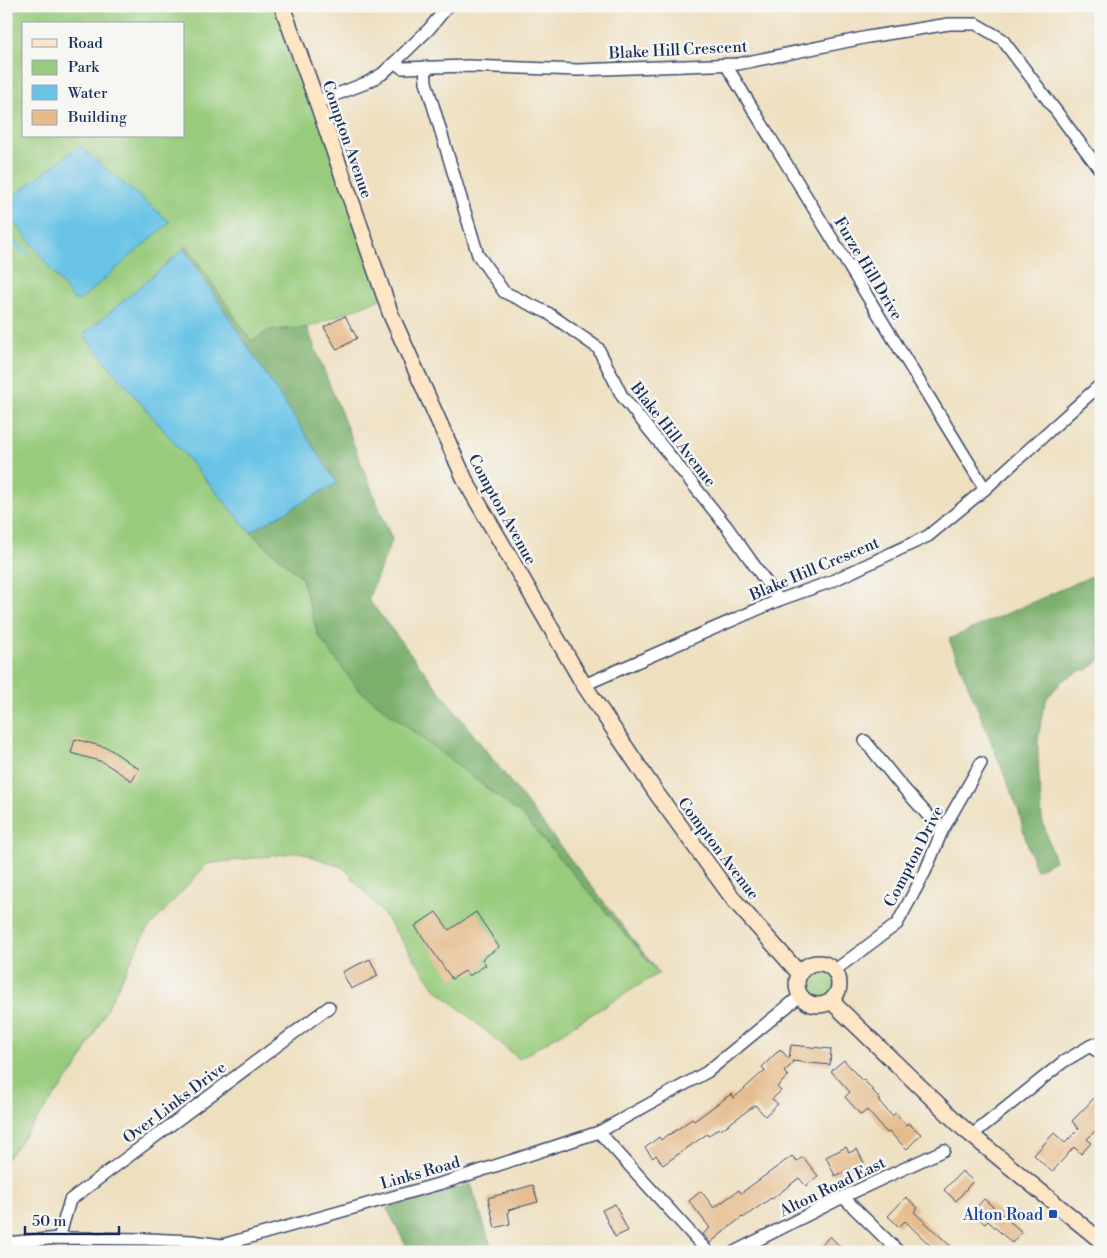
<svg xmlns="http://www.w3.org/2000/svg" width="1107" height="1258" font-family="'Libre Bodoni',serif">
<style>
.green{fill:#98cb7c;stroke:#5a7d6d;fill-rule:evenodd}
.forest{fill:#7aaf6c;stroke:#4a6f65}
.water{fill:#68c3e6;stroke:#4279a2}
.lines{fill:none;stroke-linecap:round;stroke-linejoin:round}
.stream{stroke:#68c3e6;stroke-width:4}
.building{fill:#e5bb8c}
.street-casing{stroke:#3b496d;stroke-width:14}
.secondary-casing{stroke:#3b496d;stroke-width:18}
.street{stroke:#fff;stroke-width:11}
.secondary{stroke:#fde5c5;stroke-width:15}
.transit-dot{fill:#1a4fb4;stroke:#f6f6f2;stroke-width:2}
.labels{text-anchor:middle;stroke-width:5;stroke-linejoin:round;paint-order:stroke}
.street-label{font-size:16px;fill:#1b2f5e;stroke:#f6f6f2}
.transit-label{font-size:16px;fill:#164399;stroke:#f6f6f2;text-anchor:end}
</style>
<rect width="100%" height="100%" fill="#f6f6f2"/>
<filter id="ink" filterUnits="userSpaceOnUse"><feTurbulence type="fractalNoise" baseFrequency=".02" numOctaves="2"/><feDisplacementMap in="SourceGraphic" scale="10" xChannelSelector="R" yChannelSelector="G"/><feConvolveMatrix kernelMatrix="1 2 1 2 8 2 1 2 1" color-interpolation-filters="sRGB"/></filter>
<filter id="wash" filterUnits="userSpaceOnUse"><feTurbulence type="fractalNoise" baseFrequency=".0096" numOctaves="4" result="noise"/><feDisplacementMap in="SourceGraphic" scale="20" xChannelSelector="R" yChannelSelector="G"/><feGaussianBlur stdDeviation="1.12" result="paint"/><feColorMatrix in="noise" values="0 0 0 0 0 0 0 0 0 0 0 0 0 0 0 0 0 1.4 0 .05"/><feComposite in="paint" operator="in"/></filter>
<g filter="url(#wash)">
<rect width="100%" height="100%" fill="#eedfbf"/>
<g class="green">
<path d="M 6,6 L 282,6 L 385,297 L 307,328 L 271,330 L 251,341 L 187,246 L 84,336 L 250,532 L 302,578 L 318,635 L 358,688 L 523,816 L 659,973 L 519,1059 L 435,988 L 381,911 L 344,868 L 300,852 L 207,864 L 146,931 L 79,1064 L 6,1160 L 6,822 L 9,812 L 6,811 ZM 24,24 L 184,24 L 184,136 L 24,136 Z"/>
<circle cx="818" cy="984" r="21"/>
</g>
<g class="forest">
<polygon points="187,246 251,341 271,330 307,328 392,540 368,599 659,973 523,816 358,689 318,635 302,578 250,532 337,483 184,249"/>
<polygon points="1101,572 1101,660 1087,670 1082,670 1063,680 1047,698 1043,709 1038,740 1038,759 1042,819 1055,861 1036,870 1025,837 1019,812 982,719 949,639"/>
<polygon points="471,1184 493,1252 409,1252 387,1208"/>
</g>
<g class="water">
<polygon points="79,146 170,222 79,301 73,299 6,210 6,202"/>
<polygon points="184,249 337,483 250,532 83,335"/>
</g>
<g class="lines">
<polyline class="stream" points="6,235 27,253"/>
</g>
<g id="blocks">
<g class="building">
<polygon points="345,316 357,338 337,350 324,327"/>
<polygon points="75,739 108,748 139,769 132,781 103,762 71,753"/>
<polygon points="436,912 449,930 476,912 499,947 482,959 486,965 469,976 465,971 452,979 415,926"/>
<polygon points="370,959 378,976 351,989 342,972"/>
<polygon points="791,1045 831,1049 830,1065 792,1061 793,1063 784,1072 788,1076 777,1087 781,1091 772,1099 778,1104 765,1116 755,1105 721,1130 719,1128 708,1136 707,1134 663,1165 656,1155 653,1158 645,1148 659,1137 661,1140 668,1134 669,1135 692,1119 694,1121 731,1094 734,1098 765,1070 762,1067 780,1049 789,1059"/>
<polygon points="844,1060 862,1081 864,1080 880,1099 878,1100 892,1116 896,1113 906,1125 908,1123 921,1134 907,1149 889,1132 887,1133 867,1110 861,1115 845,1097 850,1092 831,1071"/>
<polygon points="1101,1091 1101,1125 1087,1139 1091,1143 1081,1154 1074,1147 1052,1172 1034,1155 1054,1133 1065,1143 1079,1129 1072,1121"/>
<polygon points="846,1147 849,1153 857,1149 864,1163 835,1176 826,1157"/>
<polygon points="792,1156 797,1161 803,1157 818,1176 806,1186 799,1178 772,1199 771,1198 743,1218 742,1217 710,1243 703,1234 710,1228 689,1201 701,1191 714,1208 739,1190 741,1193"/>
<polygon points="962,1171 973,1181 956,1201 944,1190"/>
<polygon points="533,1185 538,1202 508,1210 509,1212 508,1212 510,1224 495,1228 488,1198"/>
<polygon points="906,1197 918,1208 914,1212 957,1252 937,1252 905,1221 899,1227 888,1216"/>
<polygon points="984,1199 1022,1232 1012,1243 988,1221 985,1224 972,1213"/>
<polygon points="615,1204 628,1231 615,1237 602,1210"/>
<polygon points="830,1236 845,1252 815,1252"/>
</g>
</g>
</g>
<g filter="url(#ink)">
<use href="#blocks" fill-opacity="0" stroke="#3b496d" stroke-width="1"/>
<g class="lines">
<g class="street-casing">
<g id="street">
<polyline points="395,62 402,68 469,66 578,70 738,64 868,37 949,24 976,24 1002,39 1101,171"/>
<polyline points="726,65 985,489"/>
<polyline points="425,67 426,82 478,255 504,292 548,313 598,348 622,396 727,527 779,600"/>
<polyline points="317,102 366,83 382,74 395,62 429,29 448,6"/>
<polyline points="584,685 779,600 830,582 928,536 985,489 1101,384"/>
<polyline points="865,741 898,782 942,831"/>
<polyline points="835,970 897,924 925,872 942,831 981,763"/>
<polyline points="1090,1046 1101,1054"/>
<polyline points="599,1132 708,1252"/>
<polyline points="972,1135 1063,1062 1090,1046 1101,1042"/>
<polyline points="843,1197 899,1252"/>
<polyline points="59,1238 70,1200 329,1007"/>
<polyline points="6,1243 59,1238 147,1239 192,1241 222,1245 449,1181 599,1132 707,1072 800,996"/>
<polyline points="734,1252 843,1197 944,1150"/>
</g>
</g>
<g class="secondary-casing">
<g id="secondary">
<polyline points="282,6 317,102 391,315 466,482 584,685 657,794 734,900 799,973"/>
<circle cx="818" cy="984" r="21"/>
<polyline points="831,1001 964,1129 1101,1241"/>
</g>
</g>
<use href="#street" class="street"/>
<use href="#secondary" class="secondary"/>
</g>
</g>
<rect class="transit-dot" x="1048" y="1209" width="10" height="10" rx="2.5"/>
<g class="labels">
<g class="street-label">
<text transform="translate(678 49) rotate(-3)" y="6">Blake Hill Crescent</text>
<text transform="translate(348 139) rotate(71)" y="6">Compton Avenue</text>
<text transform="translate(869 268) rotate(59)" y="6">Furze Hill Drive</text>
<text transform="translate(674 434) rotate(52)" y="6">Blake Hill Avenue</text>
<text transform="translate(503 509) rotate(61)" y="6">Compton Avenue</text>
<text transform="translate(814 568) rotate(-23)" y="6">Blake Hill Crescent</text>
<text transform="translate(719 848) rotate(53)" y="6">Compton Avenue</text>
<text transform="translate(913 856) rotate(-63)" y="6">Compton Drive</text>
<text transform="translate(174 1102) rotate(-37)" y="6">Over Links Drive</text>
<text transform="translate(420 1172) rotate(-16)" y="6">Links Road</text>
<text transform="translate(832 1186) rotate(-26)" y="6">Alton Road East</text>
</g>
<g class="transit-label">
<text x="1043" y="1220">Alton Road</text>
</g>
</g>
<rect width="1107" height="1258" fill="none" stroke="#f6f6f2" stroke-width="25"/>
<rect x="22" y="22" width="162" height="115" fill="#f6f6f2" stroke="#9ea6b7"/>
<rect x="32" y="39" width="25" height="8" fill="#fde5c5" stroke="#9ea6b7"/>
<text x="68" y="48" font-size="15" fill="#1b2f5e">Road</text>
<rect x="32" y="60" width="25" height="15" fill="#98cb7c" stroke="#9ea6b7"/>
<text x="68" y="72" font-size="15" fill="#1b2f5e">Park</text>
<rect x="32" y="85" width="25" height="15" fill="#68c3e6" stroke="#9ea6b7"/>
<text x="68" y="98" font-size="15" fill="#1b2f5e">Water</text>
<rect x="32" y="110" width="25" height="15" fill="#e5bb8c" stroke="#9ea6b7"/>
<text x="68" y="122" font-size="15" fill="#1b2f5e">Building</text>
<path d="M25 1226v8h94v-8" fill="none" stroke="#1b2f5e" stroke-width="2.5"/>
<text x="32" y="1226" font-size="15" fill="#1b2f5e" stroke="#f6f6f2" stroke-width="4" paint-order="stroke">50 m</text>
</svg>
